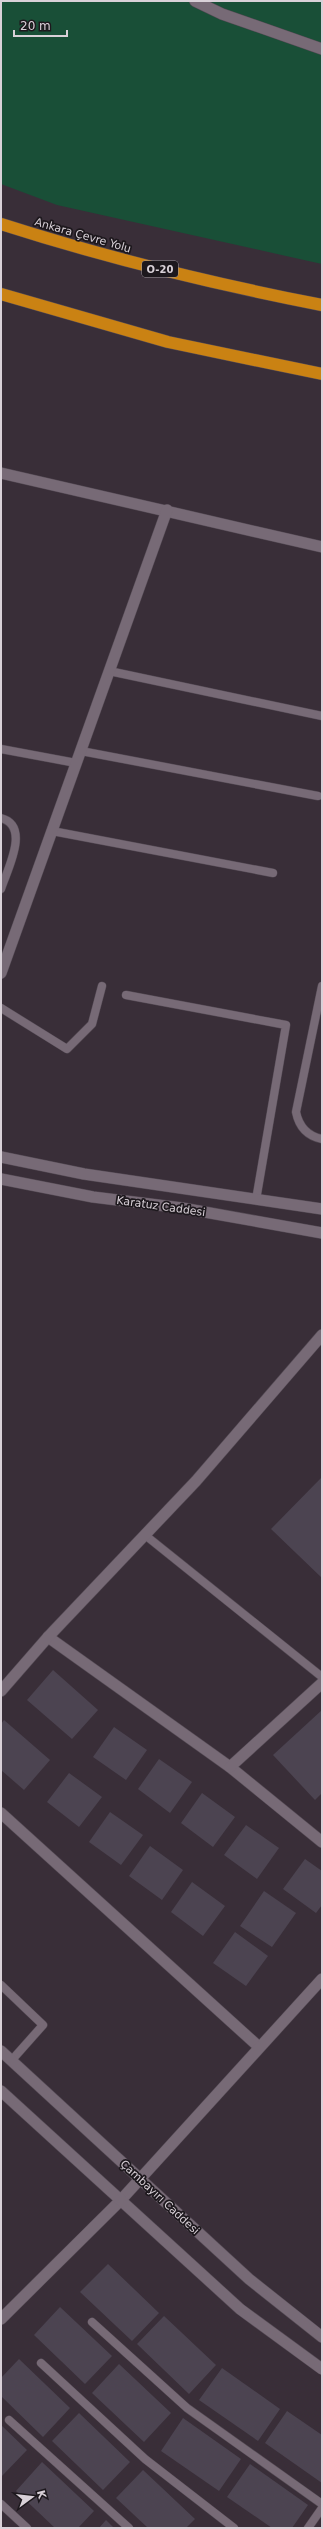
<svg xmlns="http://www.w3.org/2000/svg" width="323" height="2529" font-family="'DejaVu Sans',sans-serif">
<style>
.green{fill:#194f37}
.building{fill:#4c4451}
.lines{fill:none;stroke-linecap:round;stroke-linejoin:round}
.service-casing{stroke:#544a54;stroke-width:9}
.minor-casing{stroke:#544a54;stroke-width:12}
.tertiary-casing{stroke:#544a54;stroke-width:12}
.secondary-casing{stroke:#544a54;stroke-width:12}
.motorway-casing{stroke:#544a54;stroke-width:13}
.service{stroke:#776a76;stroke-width:8}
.minor{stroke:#776a76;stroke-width:11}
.tertiary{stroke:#776a76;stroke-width:11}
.secondary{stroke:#776a76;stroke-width:11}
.motorway{stroke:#ca8213;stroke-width:12}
.labels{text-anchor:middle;stroke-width:3.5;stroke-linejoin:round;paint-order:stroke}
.shield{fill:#1d181d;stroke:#a19aa0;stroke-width:1}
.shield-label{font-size:10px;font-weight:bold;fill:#d9d1d8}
.street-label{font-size:11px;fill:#d9d1d8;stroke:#1d181d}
</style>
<rect width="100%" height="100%" fill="#392e38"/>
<polygon class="green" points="1,1 322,1 322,264 57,205 1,184"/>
<g class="building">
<polygon points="322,1477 322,1578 271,1529"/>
<polygon points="53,1670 98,1710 72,1739 27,1700"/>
<polygon points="322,1710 322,1793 315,1800 273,1755"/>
<polygon points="4,1720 50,1760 24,1790 1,1770 1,1724"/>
<polygon points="114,1727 147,1750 126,1780 93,1757"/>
<polygon points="159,1759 192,1782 170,1813 138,1789"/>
<polygon points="69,1773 102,1797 79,1827 47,1802"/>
<polygon points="202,1793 235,1817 213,1847 181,1823"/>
<polygon points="110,1812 143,1835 121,1865 89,1842"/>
<polygon points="246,1825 279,1848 257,1879 224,1855"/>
<polygon points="150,1846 183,1870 162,1900 129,1876"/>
<polygon points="305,1859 322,1871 322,1905 316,1913 283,1889"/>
<polygon points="192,1882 225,1906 203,1936 171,1912"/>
<polygon points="264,1891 296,1913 272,1947 240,1926"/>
<polygon points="235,1932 268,1956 246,1986 213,1963"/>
<polygon points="108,2264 159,2313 132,2341 80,2292"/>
<polygon points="60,2307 112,2356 85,2384 34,2335"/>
<polygon points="164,2316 216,2365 189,2394 137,2344"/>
<polygon points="19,2359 70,2408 43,2437 1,2396 1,2378"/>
<polygon points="119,2364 171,2413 144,2442 92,2393"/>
<polygon points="222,2368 280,2409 258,2441 199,2400"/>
<polygon points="287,2411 322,2435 322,2483 265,2443"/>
<polygon points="79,2413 130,2462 103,2490 52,2441"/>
<polygon points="183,2418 241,2459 219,2491 161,2451"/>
<polygon points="1,2425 27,2450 1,2477"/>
<polygon points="42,2462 94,2511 78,2528 55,2528 16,2491"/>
<polygon points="250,2464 308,2505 292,2528 272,2528 227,2497"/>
<polygon points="143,2470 195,2519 186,2528 148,2528 116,2498"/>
<polygon points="106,2520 114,2528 99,2528"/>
</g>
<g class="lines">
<g class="service-casing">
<g id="service">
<polyline points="109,671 322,716"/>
<polyline points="1,749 76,763"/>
<polyline points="81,751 318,796"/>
<path d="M 1,818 C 31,826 7,870 1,889"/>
<polyline points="52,831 273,873"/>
<path d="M 322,986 L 296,1112 C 299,1127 307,1136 322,1139"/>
<polyline points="126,995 286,1025 256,1200"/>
<polyline points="1,1008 67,1049 92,1024 102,986"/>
<polyline points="145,1535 322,1677"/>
<polyline points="1,1985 43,2025 11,2061"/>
<polyline points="92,2322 187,2408 322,2504"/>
<polyline points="41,2363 145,2459 234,2528"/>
<polyline points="9,2420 129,2528"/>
<polyline points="1,2504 27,2528"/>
<polyline points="308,2528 322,2508"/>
</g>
</g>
<g class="minor-casing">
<g id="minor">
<polyline points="195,1 222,14 322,49"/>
<polyline points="1,473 322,547"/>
<polyline points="1,973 167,510"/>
<polyline points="48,1637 230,1767 322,1842"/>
<polyline points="1,1691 48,1637 196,1481 322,1335"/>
<polyline points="230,1767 322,1683"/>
<polyline points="1,1813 259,2047"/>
<polyline points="1,2319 120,2201 322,1979"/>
</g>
</g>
<g class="tertiary-casing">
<g id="tertiary">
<polyline points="1,1157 84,1174 322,1209"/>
<polyline points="1,1179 93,1197 182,1208 322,1233"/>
</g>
</g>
<g class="secondary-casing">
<g id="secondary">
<polyline points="1,2051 249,2279 322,2337"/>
<polyline points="1,2091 240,2309 322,2369"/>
</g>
</g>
<g class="motorway-casing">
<g id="motorway">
<path d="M 1,224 C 107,258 214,284 322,305"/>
<polyline points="1,294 168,342 322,374"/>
</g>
</g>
<use href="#service" class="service"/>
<use href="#minor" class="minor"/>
<use href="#tertiary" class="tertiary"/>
<use href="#secondary" class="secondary"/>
<use href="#motorway" class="motorway"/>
</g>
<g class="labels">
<rect class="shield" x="142" y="261" width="36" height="16" rx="3"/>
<g class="shield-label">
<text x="160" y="273">O-20</text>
</g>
<g class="street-label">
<text transform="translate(83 235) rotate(16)" y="4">Ankara Çevre Yolu</text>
<text transform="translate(161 1206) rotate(8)" y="4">Karatuz Caddesi</text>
<text transform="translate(160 2197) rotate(43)" y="4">Çambayırı Caddesi</text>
</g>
</g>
<rect width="323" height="2529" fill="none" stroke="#d9d1d8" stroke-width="4"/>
<g transform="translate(32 2497) rotate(75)" stroke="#1d181d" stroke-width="3" paint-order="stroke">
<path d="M0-3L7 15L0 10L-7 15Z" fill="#d9d1d8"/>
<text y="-6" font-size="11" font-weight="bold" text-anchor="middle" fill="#d9d1d8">K</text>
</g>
<path d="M14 30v6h53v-6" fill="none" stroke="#d9d1d8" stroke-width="2"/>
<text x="20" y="30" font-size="12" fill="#d9d1d8" stroke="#1d181d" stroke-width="3" paint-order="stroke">20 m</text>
</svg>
